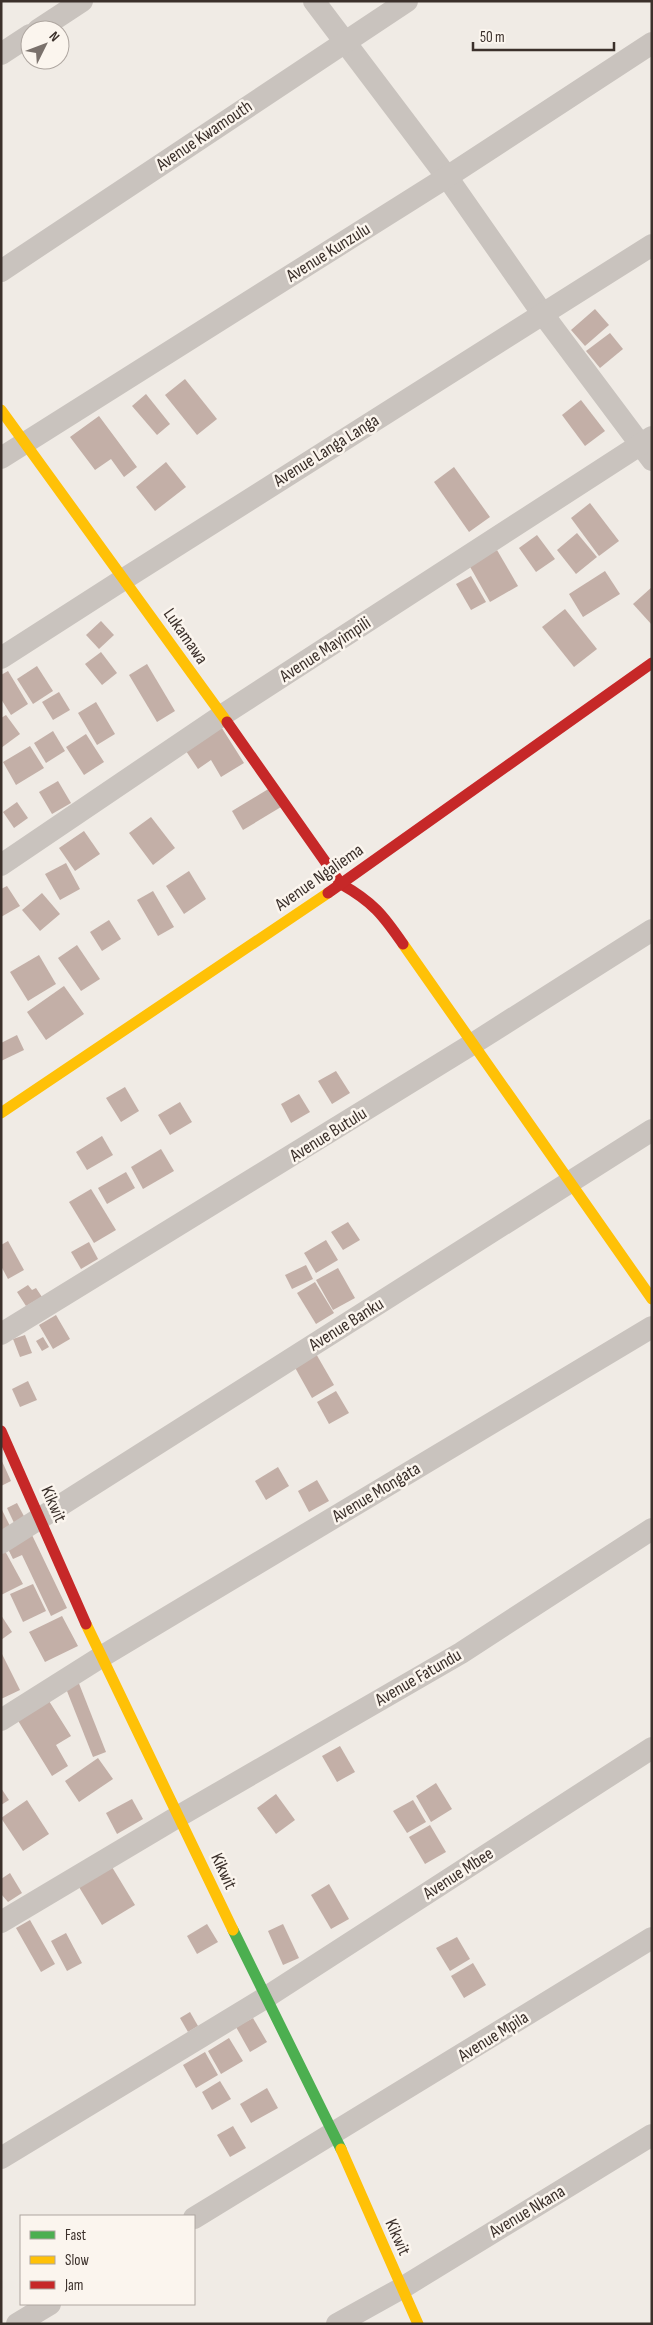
<svg xmlns="http://www.w3.org/2000/svg" width="653" height="2325" font-family="'Sofia Sans Condensed',sans-serif">
<style>
.building{fill:#c3afa7}
.lines{fill:none;stroke-linecap:round;stroke-linejoin:round}
.street{stroke:#c9c3be;stroke-width:22}
.fast{stroke:#4caf50;stroke-width:11}
.slow{stroke:#ffc107;stroke-width:11}
.jam{stroke:#c62828;stroke-width:11}
.labels{text-anchor:middle;stroke-width:5;stroke-linejoin:round;paint-order:stroke}
.street-label{font-size:18px;fill:#3b302b;stroke:#fbf5ee}
</style>
<rect width="100%" height="100%" fill="#f0ebe5"/>
<g class="building">
<polygon points="595,309 609,325 585,346 571,330"/>
<polygon points="610,333 623,349 600,368 586,351"/>
<polygon points="185,379 217,419 197,435 165,395"/>
<polygon points="146,394 170,424 157,435 132,406"/>
<polygon points="581,400 605,431 585,446 562,415"/>
<polygon points="99,416 137,467 124,477 111,459 95,470 70,437"/>
<polygon points="166,462 186,487 155,511 136,487"/>
<polygon points="454,467 490,517 469,532 434,482"/>
<polygon points="590,503 619,541 599,556 571,518"/>
<polygon points="577,533 597,557 576,574 557,550"/>
<polygon points="537,535 555,559 536,572 519,548"/>
<polygon points="497,550 518,586 490,602 469,565"/>
<polygon points="605,571 620,594 583,617 569,594"/>
<polygon points="471,576 486,602 471,610 456,584"/>
<polygon points="652,587 652,625 633,604"/>
<polygon points="565,609 597,649 574,667 542,627"/>
<polygon points="101,621 114,635 99,649 86,635"/>
<polygon points="101,652 117,673 102,685 85,664"/>
<polygon points="147,664 175,711 157,722 129,675"/>
<polygon points="37,666 53,691 33,704 17,679"/>
<polygon points="8,671 28,704 11,715 1,699 1,675"/>
<polygon points="59,692 70,710 53,720 42,702"/>
<polygon points="96,702 115,734 97,745 78,713"/>
<polygon points="6,715 20,734 1,748 1,718"/>
<polygon points="220,725 244,763 221,777 211,760 198,769 184,748"/>
<polygon points="53,731 65,751 46,763 34,743"/>
<polygon points="86,734 104,762 84,775 66,747"/>
<polygon points="30,746 44,768 16,785 3,762"/>
<polygon points="58,781 71,803 52,814 39,792"/>
<polygon points="270,788 281,807 243,830 232,811"/>
<polygon points="17,802 28,818 14,828 3,812"/>
<polygon points="151,817 175,848 153,865 129,833"/>
<polygon points="84,831 100,854 75,871 59,848"/>
<polygon points="66,863 80,889 60,900 45,874"/>
<polygon points="189,871 206,899 184,914 166,886"/>
<polygon points="7,886 20,906 1,917 1,889"/>
<polygon points="153,891 174,927 158,936 137,900"/>
<polygon points="42,893 60,914 40,931 22,910"/>
<polygon points="109,920 121,939 102,951 90,932"/>
<polygon points="77,945 100,979 81,991 58,958"/>
<polygon points="39,955 56,984 28,1001 10,972"/>
<polygon points="64,986 84,1014 46,1040 27,1012"/>
<polygon points="17,1035 24,1050 1,1061 1,1043"/>
<polygon points="336,1071 350,1093 332,1104 318,1081"/>
<polygon points="125,1087 139,1111 121,1122 106,1098"/>
<polygon points="299,1094 310,1112 291,1123 281,1104"/>
<polygon points="180,1102 192,1122 170,1135 158,1115"/>
<polygon points="102,1136 113,1155 87,1170 76,1152"/>
<polygon points="161,1149 174,1171 143,1189 131,1167"/>
<polygon points="126,1172 135,1188 107,1204 98,1188"/>
<polygon points="91,1189 116,1230 94,1243 69,1202"/>
<polygon points="348,1222 360,1240 343,1250 331,1232"/>
<polygon points="326,1240 338,1260 316,1273 304,1253"/>
<polygon points="8,1241 24,1270 8,1279 1,1266 1,1245"/>
<polygon points="89,1242 98,1259 81,1269 71,1252"/>
<polygon points="306,1265 313,1279 292,1289 285,1275"/>
<polygon points="338,1268 355,1298 333,1310 316,1280"/>
<polygon points="315,1282 334,1313 316,1324 297,1293"/>
<polygon points="28,1285 32,1290 36,1288 42,1297 26,1306 17,1292"/>
<polygon points="56,1315 70,1339 53,1349 39,1325"/>
<polygon points="25,1335 32,1353 20,1357 13,1339"/>
<polygon points="43,1337 49,1347 42,1351 36,1341"/>
<polygon points="315,1352 334,1385 312,1398 293,1364"/>
<polygon points="28,1381 37,1400 20,1407 12,1389"/>
<polygon points="336,1391 349,1413 329,1424 317,1402"/>
<polygon points="1,1459 11,1481 1,1486"/>
<polygon points="278,1467 289,1486 266,1500 255,1481"/>
<polygon points="317,1480 329,1501 309,1512 298,1491"/>
<polygon points="17,1503 26,1520 15,1525 7,1508"/>
<polygon points="1,1508 13,1532 1,1537"/>
<polygon points="32,1535 67,1608 51,1616 22,1555 13,1559 7,1547"/>
<polygon points="5,1551 23,1584 1,1595 1,1553"/>
<polygon points="33,1584 46,1611 23,1622 10,1594"/>
<polygon points="1,1615 12,1632 1,1640"/>
<polygon points="62,1616 78,1646 45,1662 29,1632"/>
<polygon points="1,1652 20,1690 1,1699"/>
<polygon points="78,1681 106,1752 93,1757 65,1686"/>
<polygon points="49,1701 71,1736 56,1745 68,1766 52,1776 17,1719"/>
<polygon points="340,1746 355,1772 337,1782 322,1756"/>
<polygon points="98,1758 113,1779 79,1802 65,1781"/>
<polygon points="436,1783 452,1809 431,1822 416,1796"/>
<polygon points="1,1788 9,1800 1,1805"/>
<polygon points="276,1794 295,1820 276,1834 257,1808"/>
<polygon points="132,1799 143,1819 117,1834 106,1813"/>
<polygon points="27,1800 49,1834 23,1851 1,1818"/>
<polygon points="413,1800 426,1822 407,1833 393,1811"/>
<polygon points="430,1825 446,1852 425,1864 409,1837"/>
<polygon points="112,1867 135,1905 102,1925 79,1887"/>
<polygon points="10,1873 22,1893 8,1902 1,1894 1,1879"/>
<polygon points="329,1884 349,1919 331,1929 311,1895"/>
<polygon points="30,1920 55,1964 41,1972 16,1928"/>
<polygon points="207,1924 218,1942 197,1954 187,1936"/>
<polygon points="283,1924 299,1958 283,1965 268,1931"/>
<polygon points="66,1933 82,1963 67,1971 51,1941"/>
<polygon points="457,1937 470,1959 450,1971 436,1948"/>
<polygon points="473,1963 486,1985 464,1998 451,1976"/>
<polygon points="190,2012 198,2026 188,2032 180,2018"/>
<polygon points="253,2018 267,2042 250,2052 236,2027"/>
<polygon points="229,2038 243,2061 221,2074 208,2051"/>
<polygon points="205,2052 218,2075 196,2088 183,2065"/>
<polygon points="220,2081 231,2099 212,2110 202,2092"/>
<polygon points="267,2088 278,2108 251,2123 240,2104"/>
<polygon points="233,2126 246,2148 230,2157 217,2135"/>
</g>
<g class="lines">
<g class="street">
<polyline points="314,1 447,177 542,313 652,460"/>
<polyline points="38,30 82,1"/>
<polyline points="1,54 30,35"/>
<polyline points="1,271 407,1"/>
<polyline points="1,458 447,177 652,43"/>
<polyline points="1,658 124,579 652,245"/>
<polyline points="1,865 221,716 652,437"/>
<polyline points="1,1334 474,1043 652,930"/>
<polyline points="1,1543 652,1130"/>
<polyline points="1,1720 101,1657 652,1327"/>
<polyline points="1,1922 179,1816 461,1653 652,1529"/>
<polyline points="1,2158 265,1998 652,1748"/>
<polyline points="194,2218 652,1938"/>
<polyline points="17,2324 50,2304"/>
<polyline points="337,2324 402,2288 652,2135"/>
</g>
<polyline class="fast" points="233,1930 341,2149"/>
<g class="slow">
<polyline points="1,410 227,722"/>
<polyline points="403,944 652,1299"/>
<polyline points="1,1113 328,893"/>
<polyline points="86,1624 233,1930"/>
<polyline points="341,2149 418,2324"/>
</g>
<g class="jam">
<path d="M 227,722 L 341,884 C 373,902 383,915 403,944"/>
<polyline points="328,893 652,663"/>
<polyline points="1,1431 86,1624"/>
</g>
</g>
<g class="labels">
<g class="street-label">
<text transform="translate(204 135) rotate(-34)" y="6">Avenue Kwamouth</text>
<text transform="translate(328 252) rotate(-32)" y="6">Avenue Kunzulu</text>
<text transform="translate(326 450) rotate(-32)" y="6">Avenue Langa Langa</text>
<text transform="translate(186 636) rotate(55)" y="6">Lukamawa</text>
<text transform="translate(325 649) rotate(-33)" y="6">Avenue Mayimpili</text>
<text transform="translate(319 877) rotate(-35)" y="6">Avenue Ngaliema</text>
<text transform="translate(328 1134) rotate(-32)" y="6">Avenue Butulu</text>
<text transform="translate(346 1324) rotate(-32)" y="6">Avenue Banku</text>
<text transform="translate(376 1492) rotate(-31)" y="6">Avenue Mongata</text>
<text transform="translate(54 1504) rotate(66)" y="6">Kikwit</text>
<text transform="translate(418 1677) rotate(-30)" y="6">Avenue Fatundu</text>
<text transform="translate(224 1871) rotate(65)" y="6">Kikwit</text>
<text transform="translate(458 1873) rotate(-33)" y="6">Avenue Mbee</text>
<text transform="translate(493 2036) rotate(-32)" y="6">Avenue Mpila</text>
<text transform="translate(527 2211) rotate(-31)" y="6">Avenue Nkana</text>
<text transform="translate(398 2237) rotate(66)" y="6">Kikwit</text>
</g>
</g>
<rect width="653" height="2325" fill="none" stroke="#3b302b" stroke-width="5"/>
<rect x="20" y="2215" width="175" height="90" fill="#fbf5ee" stroke="#aea6a0"/>
<rect x="30" y="2231" width="25" height="8" fill="#4caf50" stroke="#aea6a0"/>
<text x="65" y="2240" font-size="15" fill="#3b302b">Fast</text>
<rect x="30" y="2256" width="25" height="8" fill="#ffc107" stroke="#aea6a0"/>
<text x="65" y="2265" font-size="15" fill="#3b302b">Slow</text>
<rect x="30" y="2281" width="25" height="8" fill="#c62828" stroke="#aea6a0"/>
<text x="65" y="2290" font-size="15" fill="#3b302b">Jam</text>
<g transform="translate(45 45) rotate(48)"><circle r="24" fill="#fbf5ee" stroke="#aea6a0"/>
<path d="M0-4L9 19L0 12L-9 19Z" fill="#7a716c"/>
<text y="-8" font-size="14" font-weight="bold" text-anchor="middle" fill="#3b302b">N</text>
</g>
<path d="M473 42v8h141v-8" fill="none" stroke="#3b302b" stroke-width="2.5"/>
<text x="480" y="42" font-size="15" fill="#3b302b" stroke="#fbf5ee" stroke-width="4" paint-order="stroke">50 m</text>
</svg>
